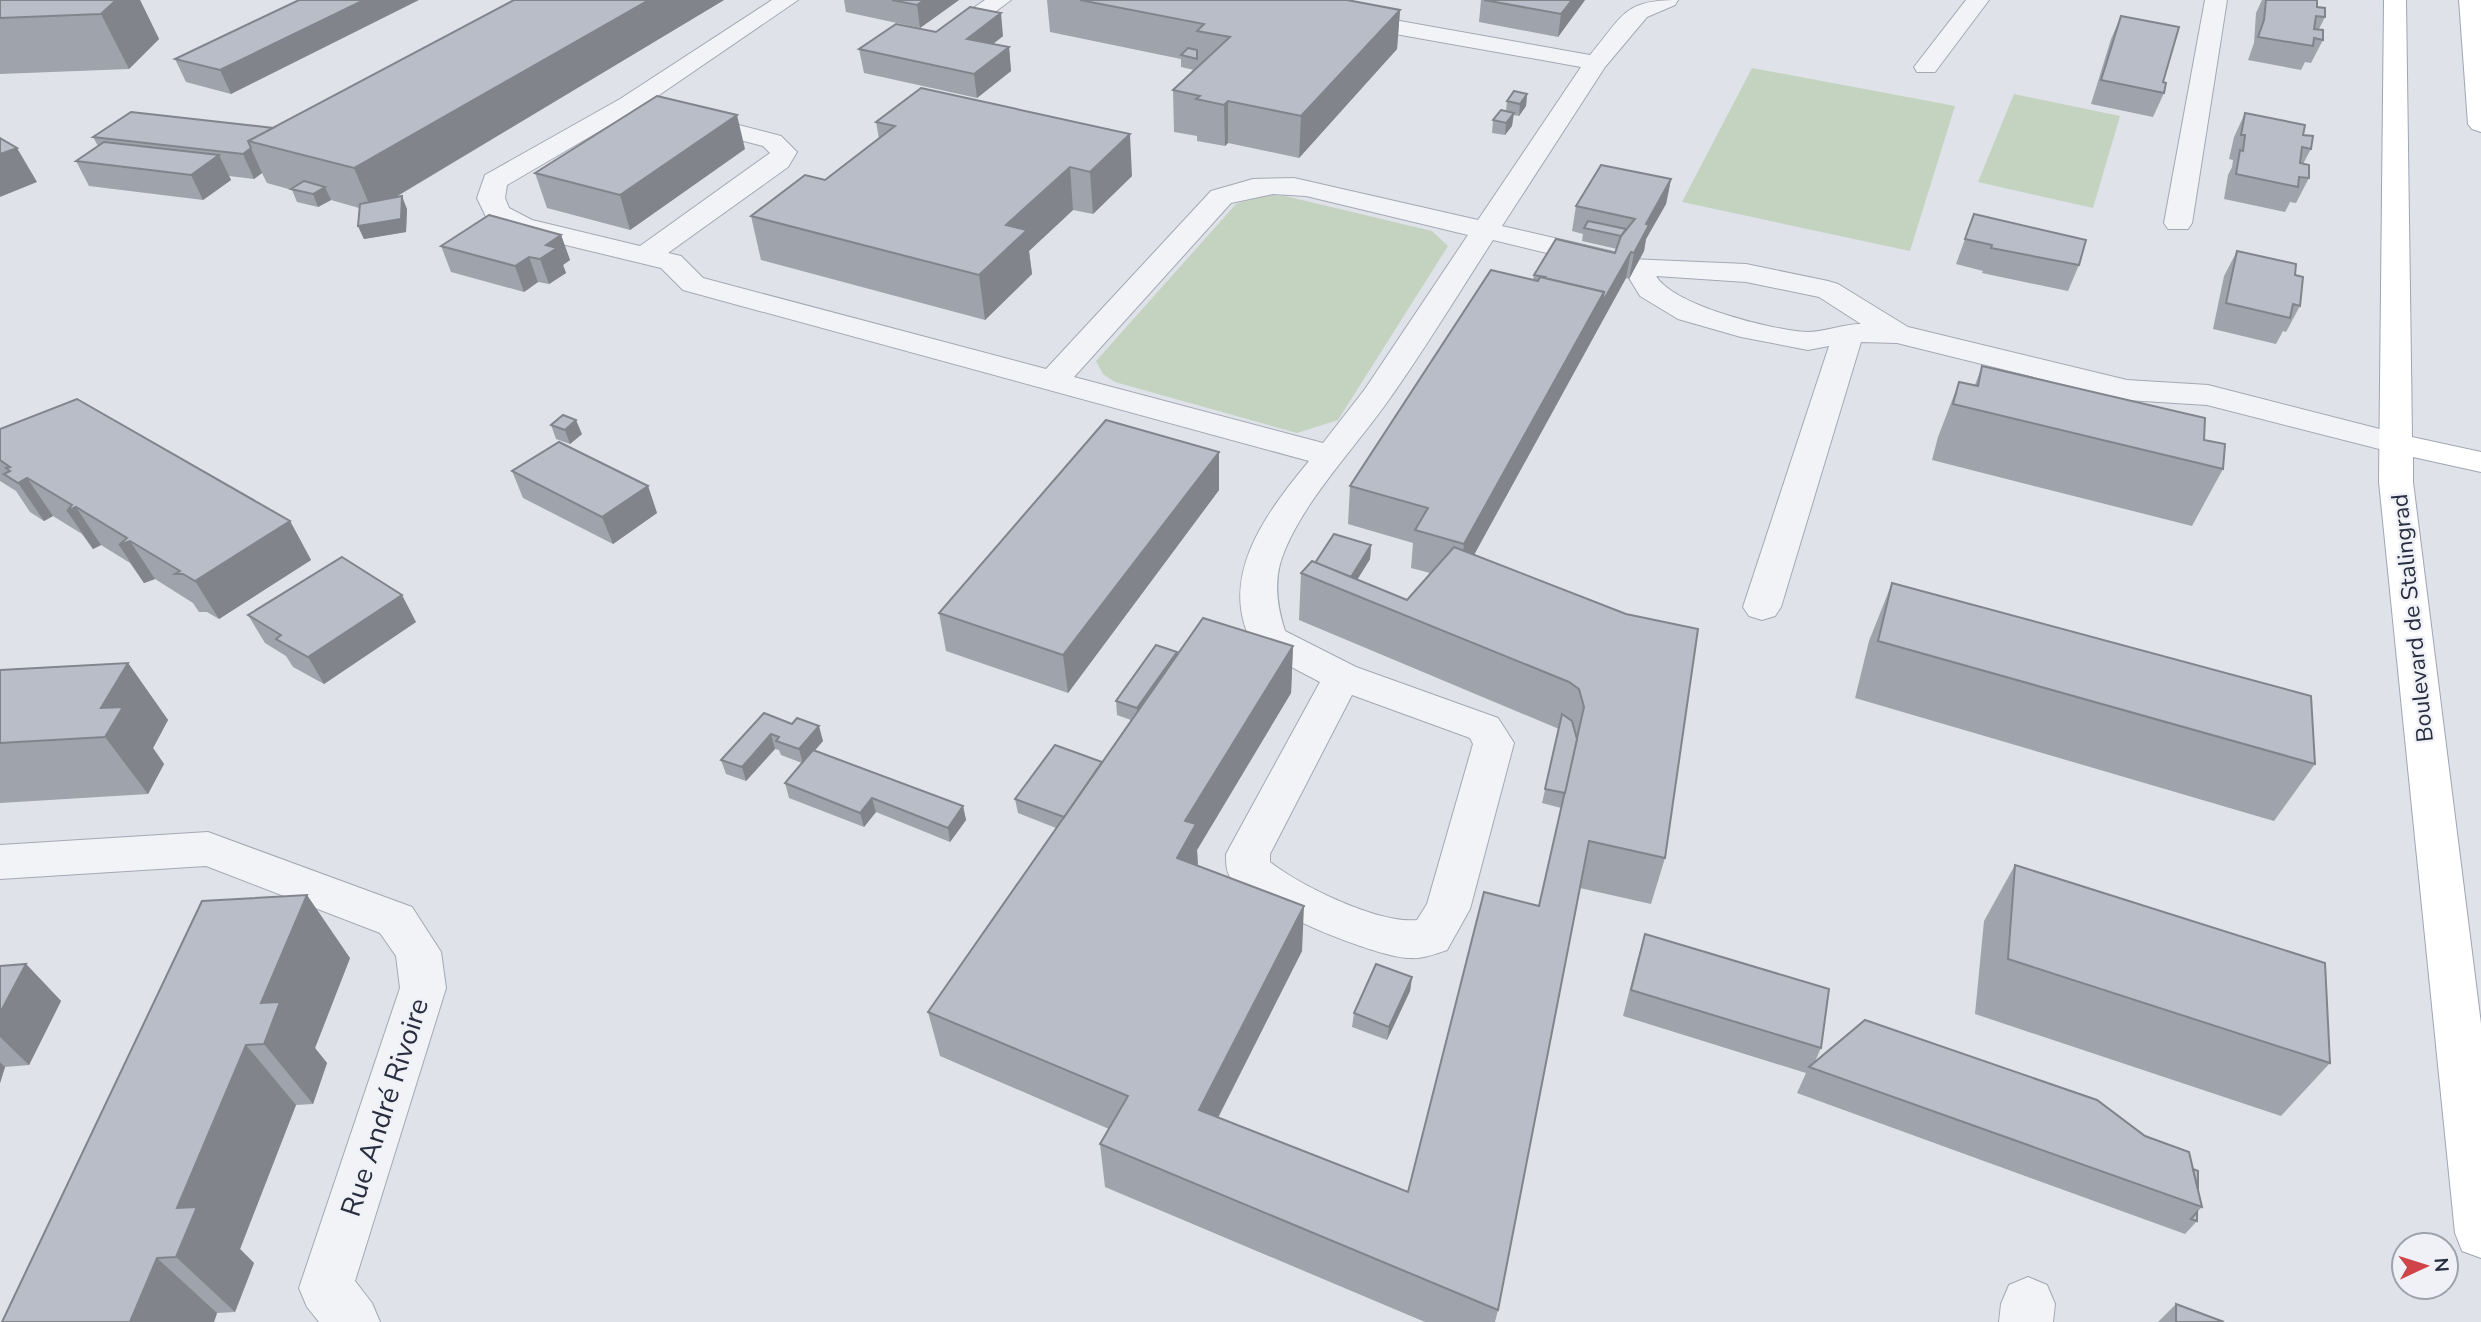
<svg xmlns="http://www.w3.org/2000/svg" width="2481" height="1322" font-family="'Nunito Sans',sans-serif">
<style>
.green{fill:#c3d3c0}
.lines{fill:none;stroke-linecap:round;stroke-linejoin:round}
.minor-casing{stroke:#a4a8b3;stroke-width:2}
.major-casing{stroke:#9ea5b4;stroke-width:2}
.minor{fill:#f2f3f7;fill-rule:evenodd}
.major{fill:#fff;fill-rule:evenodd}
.wall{fill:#9fa3ac}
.shaded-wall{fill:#82848c}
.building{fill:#b9bdc8;stroke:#82848c;stroke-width:2}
.labels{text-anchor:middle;stroke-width:5;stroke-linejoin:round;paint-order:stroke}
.street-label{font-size:23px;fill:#282e40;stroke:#eff1f6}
.near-street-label{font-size:28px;fill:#282e40;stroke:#eff1f6}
</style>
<rect width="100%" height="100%" fill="#dfe2e9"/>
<g class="green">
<polygon points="1752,68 1955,106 1910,251 1682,202"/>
<polygon points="2014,94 2120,116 2093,208 1978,182"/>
<polygon points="1266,195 1285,196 1432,231 1448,246 1338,420 1297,433 1115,382 1103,374 1096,361 1236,204"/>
</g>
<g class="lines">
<g class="minor-casing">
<g id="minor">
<path d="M 772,0 L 798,0 L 649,102 L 781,136 L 797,152 L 788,167 L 668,253 L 681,256 L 703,278 L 1046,369 L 1211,191 L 1253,179 L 1294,178 L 1478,220 L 1581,67 L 1244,7 L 1233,0 L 1282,0 L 1590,55 C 1623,16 1623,0 1678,0 L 1675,5 L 1647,17 L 1605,67 L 1502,226 L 1627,255 L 1630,259 L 1746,264 L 1828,281 L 1838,284 L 1908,327 L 2127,380 L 2208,385 L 2407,436 L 2412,443 L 2407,450 L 2395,453 L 2207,405 L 2127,400 L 1897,343 L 1861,342 L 1781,607 L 1775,616 L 1762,620 L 1749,616 L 1743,607 L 1829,346 L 1808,350 L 1741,337 L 1678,319 L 1640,296 L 1623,268 L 1617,270 L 1493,240 C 1458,294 1425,349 1388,401 C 1355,448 1296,509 1280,564 C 1274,587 1278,609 1285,631 L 1356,667 L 1498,718 L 1514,743 L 1470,909 L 1447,950 C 1435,954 1423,959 1410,958 C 1377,958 1251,906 1232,880 C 1226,872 1226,864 1226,854 L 1320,682 L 1255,648 C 1214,580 1267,512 1309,461 L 683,290 L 661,268 L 512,232 L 487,219 L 477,198 L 485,175 L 620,99 ZM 632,112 L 763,146 L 770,153 L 640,246 L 532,220 L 509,208 L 505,198 L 507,185 ZM 1273,194 L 1306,196 L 1468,235 L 1365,389 L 1323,443 L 1074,377 L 1231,203 ZM 1656,276 L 1746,282 L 1819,297 L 1861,324 C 1843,324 1825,332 1807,332 C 1772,330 1674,306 1656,276 ZM 1352,695 L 1470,738 L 1473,744 L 1427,904 L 1417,920 C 1378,924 1301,886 1270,862 L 1270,854 Z"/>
<polygon points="985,0 1011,0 956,41 940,41 936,36 940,31"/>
<polygon points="1966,0 1989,0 1935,72 1917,72 1914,67"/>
<polygon points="2205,0 2227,0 2192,223 2188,229 2168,229 2164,223"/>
<polygon points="208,832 412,907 441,952 446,988 355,1281 372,1303 380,1322 319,1322 307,1307 299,1288 400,988 396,956 380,933 206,866 0,879 0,845"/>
<polygon points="2028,1277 2047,1285 2055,1304 2053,1322 1999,1322 2001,1304 2009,1285"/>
</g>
</g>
<g class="major-casing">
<g id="major">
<polygon points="2384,0 2406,0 2412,437 2481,452 2481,472 2413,457 2413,482 2481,1024 2481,1258 2462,1251 2455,1233 2379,482"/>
<polygon points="2459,0 2481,0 2481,132 2472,129 2468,124"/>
</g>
</g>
<use href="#minor" class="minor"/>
<use href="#major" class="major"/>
</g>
<g class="wall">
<polygon points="0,0 140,0 159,39 129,69 0,74"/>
<polygon points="299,0 231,94 186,82 175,59"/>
<polygon points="514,0 724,0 396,197 407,209 406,232 364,239 358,226 359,208 331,200 318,207 297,202 292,190 267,183 262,173 254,179 229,176 231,180 203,200 89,186 76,161 98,146 93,137 273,128"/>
<polygon points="844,0 959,0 920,28 846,12"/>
<polygon points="1047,0 1264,0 1400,10 1397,49 1299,158 1228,143 1225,146 1197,141 1197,136 1174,132 1173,90 1194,70 1181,67 1181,59 1050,32"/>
<polygon points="1481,0 1585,0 1558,37 1479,22"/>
<polygon points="2262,0 2317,0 2317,7 2325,17 2319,29 2323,40 2311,63 2305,62 2301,70 2248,60 2254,43 2256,13"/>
<polygon points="2121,16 2163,82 2164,93 2153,117 2091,104 2111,39"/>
<polygon points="936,32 1003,36 993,44 1009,47 1011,71 977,98 864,73 859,49"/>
<polygon points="1527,94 1526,106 1519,116 1513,115 1512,126 1505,135 1492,133 1493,120 1506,111 1507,101"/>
<polygon points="2245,113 2303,135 2311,149 2303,164 2309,178 2296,203 2290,202 2285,212 2224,199 2228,175 2232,167 2233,160 2229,159 2234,137"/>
<polygon points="876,122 1132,176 1093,214 1073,210 1029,251 1032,274 985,320 761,260 751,216 825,180 879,139"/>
<polygon points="745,149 630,230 547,208 535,173"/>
<polygon points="1671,179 1666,204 1646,239 1644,251 1629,279 1626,278 1474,555 1626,614 1665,858 1651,904 1580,888 1498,1310 1495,1322 1425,1322 1105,1187 1100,1144 1109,1129 940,1056 928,1012 1056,828 1018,813 1015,799 1102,762 1131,720 1117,715 1116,701 1177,652 1177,655 1293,646 1291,693 1197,850 1198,865 1302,951 1218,1118 1408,1192 1539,906 1561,808 1542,803 1559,729 1299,620 1301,573 1315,563 1371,545 1370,559 1357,580 1407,600 1430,573 1411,568 1413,543 1348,524 1350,486 1533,280 1534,275 1615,253 1617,249 1582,241 1583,234 1572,231 1576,206"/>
<polygon points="1974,214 2079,265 2068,291 1982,273 1983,271 1956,264"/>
<polygon points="561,235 570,260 563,265 566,273 549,284 538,282 524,292 451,272 441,246"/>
<polygon points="2237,251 2295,275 2300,306 2286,332 2283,331 2276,344 2213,329 2224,276"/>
<polygon points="1982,366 2204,440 2223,469 2192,526 1932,460 1938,437 1959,382 1975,385"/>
<polygon points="551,425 582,434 570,444 556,439"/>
<polygon points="0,429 290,521 311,560 219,619 207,612 199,612 193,603 155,579 144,583 130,563 101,545 93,549 82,534 53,516 44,521 30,512 16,491 0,481"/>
<polygon points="512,471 648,486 657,513 613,544 523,498"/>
<polygon points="1219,490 1068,693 946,651 939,613"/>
<polygon points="1892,583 2315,764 2274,821 1855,698 1869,641"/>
<polygon points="248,615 416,622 324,684 293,667 286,656 265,643"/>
<polygon points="128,663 168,720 153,748 164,764 148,794 0,803 0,670"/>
<polygon points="764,713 823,741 815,750 963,806 966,820 950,842 876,812 864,827 789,798 785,783 802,763 781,755 779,750 775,749 746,781 726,774 721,760"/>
<polygon points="2015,865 2330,1063 2281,1116 1975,1014 1984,921"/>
<polygon points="202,901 350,958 315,1048 327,1063 313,1104 296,1105 240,1249 254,1263 235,1312 217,1313 214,1322 2,1322"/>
<polygon points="1645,934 1821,1048 1814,1064 2198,1189 2202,1207 2197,1212 2197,1221 2185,1234 1797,1093 1806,1073 1623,1016 1637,961"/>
<polygon points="26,964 61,1001 29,1065 5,1067 0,1083 0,966"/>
<polygon points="1412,977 1410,991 1387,1040 1352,1027 1354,1013"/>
<polygon points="2176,1304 2224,1322 2158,1322"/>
</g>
<g class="shaded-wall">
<polygon points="116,0 140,0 159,39 129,69 101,14"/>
<polygon points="364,0 419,0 231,94 220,70"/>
<polygon points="649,0 724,0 372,211 354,168"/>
<polygon points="924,0 959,0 920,28 917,5"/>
<polygon points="1572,0 1585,0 1558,37 1561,14"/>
<polygon points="1400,10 1397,49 1299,158 1301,116"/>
<polygon points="1001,13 1003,36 970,62 967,39"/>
<polygon points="1009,47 1011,71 977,98 974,74"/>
<polygon points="1527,94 1526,106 1519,116 1520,104"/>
<polygon points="1228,101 1228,143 1225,146 1224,105"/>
<polygon points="1514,113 1512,126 1505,135 1506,123"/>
<polygon points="737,115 745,149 630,230 620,195"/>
<polygon points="1130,134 1132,176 1093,214 1090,172"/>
<polygon points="17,148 37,182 0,197 0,154"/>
<polygon points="251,148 262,173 254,179 243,154"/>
<polygon points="219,155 231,180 203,200 191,175"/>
<polygon points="1070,167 1073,210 1029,251 1032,274 985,320 979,275 1006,225"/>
<polygon points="1671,179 1666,204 1646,239 1644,251 1629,279 1634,253 1646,224"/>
<polygon points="325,187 331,200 318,207 313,194"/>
<polygon points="402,196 407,209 406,232 364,239 358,226"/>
<polygon points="561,235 570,260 563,265 566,273 549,284 540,259 546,245"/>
<polygon points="1631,252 1626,278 1459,582 1464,544 1604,292"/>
<polygon points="529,257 538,282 524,292 515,266"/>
<polygon points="576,420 582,434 570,444 565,430"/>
<polygon points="1219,452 1219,490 1068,693 1063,655"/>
<polygon points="27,478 53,516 44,521 18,483"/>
<polygon points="648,486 657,513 613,544 602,517"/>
<polygon points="76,507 101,545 93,549 67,511"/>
<polygon points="290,521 311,560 219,619 195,581"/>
<polygon points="130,541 155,579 144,583 119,545"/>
<polygon points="1371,545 1370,559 1349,593 1349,581"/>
<polygon points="402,595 416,622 324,684 308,657"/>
<polygon points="1293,646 1291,693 1197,850 1198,870 1177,858 1185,821"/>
<polygon points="1177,652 1177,666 1138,723 1137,708"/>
<polygon points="128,663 168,720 153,748 164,764 148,794 105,737 101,708"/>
<polygon points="819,726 823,741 803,764 799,749"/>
<polygon points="771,734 775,749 746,781 742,767"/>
<polygon points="872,798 876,812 864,827 860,813"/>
<polygon points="963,806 966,820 950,842 948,828"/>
<polygon points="307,895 350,958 315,1048 327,1063 313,1104 264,1044 261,1003"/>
<polygon points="1304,906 1302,951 1200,1153 1199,1110"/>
<polygon points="26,964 61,1001 29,1065 0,1037 0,1013"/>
<polygon points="1412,977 1410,991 1387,1040 1389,1027"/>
<polygon points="246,1045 296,1105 240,1249 254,1263 235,1312 176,1257 177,1208"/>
<polygon points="0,1062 5,1067 0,1083"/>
<polygon points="157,1258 217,1313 214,1322 130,1322"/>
</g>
<g class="building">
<polygon points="0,0 116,0 101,14 0,18"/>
<polygon points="299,0 364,0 220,70 175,59"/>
<polygon points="514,0 649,0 354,168 248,141"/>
<polygon points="892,0 924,0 917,5"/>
<polygon points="1080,0 1347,0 1400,10 1301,116 1228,101 1224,105 1196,99 1200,96 1173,90 1230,37 1197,31 1204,24"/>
<polygon points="1484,0 1572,0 1561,14"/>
<polygon points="2266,0 2317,0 2317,7 2325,8 2325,17 2316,16 2314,29 2323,30 2323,40 2314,38 2313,46 2258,37 2264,20"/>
<polygon points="970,7 1001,13 967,39 1009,47 974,74 859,49 896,24 936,32"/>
<polygon points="2121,16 2179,27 2163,82 2166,83 2164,93 2101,80"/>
<polygon points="1188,48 1197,50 1197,59 1181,55"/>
<polygon points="921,88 1130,134 1090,172 1070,167 1006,225 1027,230 979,275 751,216 805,175 825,180 895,126 876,122"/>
<polygon points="1514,91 1527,94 1520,104 1507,101"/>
<polygon points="657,96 737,115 620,195 535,173"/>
<polygon points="1501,110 1514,113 1506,123 1493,120"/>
<polygon points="131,112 273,128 248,141 251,148 243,154 93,137"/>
<polygon points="2245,113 2305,125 2303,135 2313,136 2311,149 2302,147 2300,163 2309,165 2309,178 2299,177 2298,187 2236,174 2240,150 2243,151 2245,135 2241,135"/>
<polygon points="0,138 17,148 0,154"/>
<polygon points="104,142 219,155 191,175 76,161"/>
<polygon points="1601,165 1671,179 1646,224 1649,225 1634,253 1631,252 1602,303 1604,292 1544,278 1545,277 1534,275 1556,239 1615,253 1621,236 1635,219 1576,206"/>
<polygon points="304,181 325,187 313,194 291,189"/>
<polygon points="402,196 401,219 358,226 360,204"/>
<polygon points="1974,214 2086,240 2079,265 1991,248 1992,245 1965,239"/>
<polygon points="489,215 561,235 546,245 557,248 540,259 529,257 515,266 441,246"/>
<polygon points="1588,221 1626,229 1621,236 1584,228"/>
<polygon points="2237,251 2296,264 2295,275 2303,277 2300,306 2293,304 2290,318 2226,303"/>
<polygon points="1491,270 1538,281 1540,277 1604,292 1464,544 1415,530 1428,508 1350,486"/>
<polygon points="1982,366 2205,418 2204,440 2225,444 2223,469 1953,404 1959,382 1978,386"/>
<polygon points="77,399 290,521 195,581 183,574 175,574 180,571 130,541 119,545 127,538 76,507 67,511 72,505 27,478 18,483 4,474 10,471 6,468 10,467 0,460 0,429"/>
<polygon points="563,415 576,420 565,430 551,425"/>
<polygon points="1106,420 1219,452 1063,655 939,613"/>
<polygon points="559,442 648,486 602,517 512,471"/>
<polygon points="1334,534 1371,545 1351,577 1315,563"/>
<polygon points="1454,547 1626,614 1698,629 1665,858 1589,841 1498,1310 1100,1144 1128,1096 928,1012 1203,618 1293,646 1185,821 1196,824 1177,858 1304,906 1199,1110 1408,1192 1484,892 1539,906 1584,707 1579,689 1569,682 1301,573 1312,561 1407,600"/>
<polygon points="342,557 402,595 308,657 276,639 281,635 248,615"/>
<polygon points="1892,583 2311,696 2315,764 1878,641"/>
<polygon points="1156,645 1177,652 1137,708 1116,701"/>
<polygon points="128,663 101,708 123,707 105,737 0,743 0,670"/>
<polygon points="764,713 792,724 797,718 819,726 799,749 776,741 779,737 771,734 742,767 721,760"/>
<polygon points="1562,714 1572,721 1577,739 1565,793 1545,789"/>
<polygon points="1055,745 1102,762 1064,817 1015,799"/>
<polygon points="813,750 963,806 948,828 872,798 860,813 785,783"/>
<polygon points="2015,865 2325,963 2330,1063 2008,959"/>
<polygon points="307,895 261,1003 280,1002 264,1044 246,1045 177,1208 197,1207 176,1257 157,1258 130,1322 2,1322 202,901"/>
<polygon points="1645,934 1829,989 1821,1048 1631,990"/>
<polygon points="26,964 0,1013 0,966"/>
<polygon points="1376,964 1412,977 1389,1027 1354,1013"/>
<polygon points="1865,1020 2097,1100 2145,1136 2189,1152 2202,1207 1809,1067"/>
<polygon points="2193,1169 2198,1171 2198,1189"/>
<polygon points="2197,1212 2197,1221 2191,1219"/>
<polygon points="2176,1304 2224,1322 2176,1322"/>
</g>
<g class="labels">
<g class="street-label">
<text transform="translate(2412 618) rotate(-96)" y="8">Boulevard de Stalingrad</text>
</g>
<g class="near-street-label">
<text transform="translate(384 1107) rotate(-72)" y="10">Rue André Rivoire</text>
</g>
</g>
<g transform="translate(2425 1266) rotate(86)"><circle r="33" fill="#eff1f6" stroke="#9fa3ad" stroke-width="2"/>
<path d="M0-5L12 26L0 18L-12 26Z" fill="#cf4349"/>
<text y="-10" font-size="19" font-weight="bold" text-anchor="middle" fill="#282e40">N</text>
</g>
</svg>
